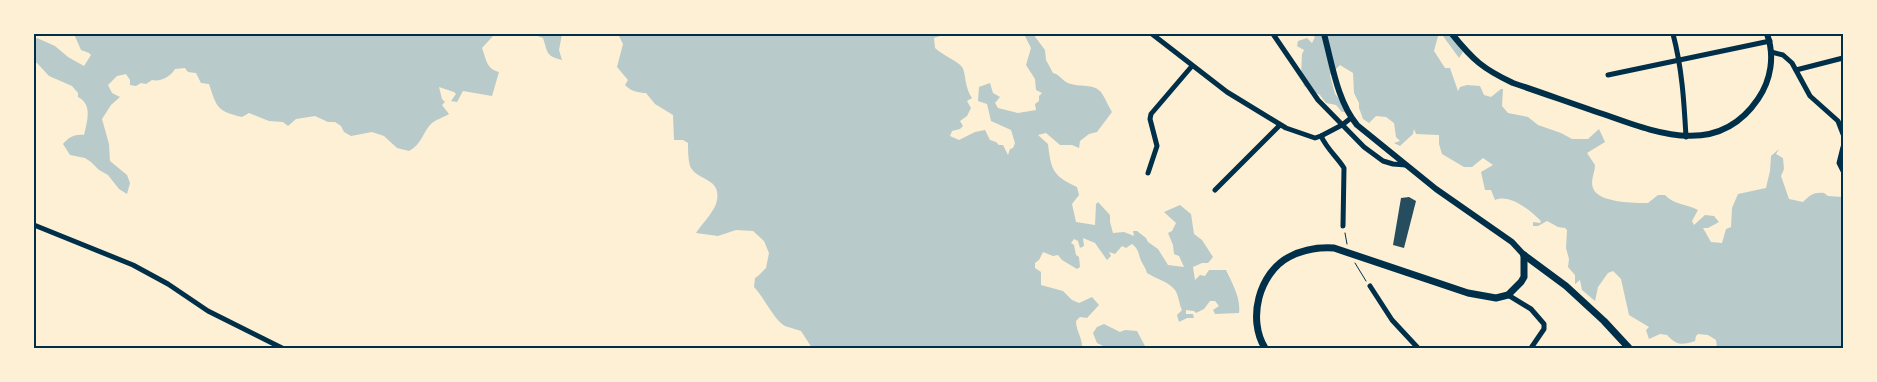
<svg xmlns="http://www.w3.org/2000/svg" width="1877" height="382" font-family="Ubuntu,sans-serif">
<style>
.green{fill:#b9caca}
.building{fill:#264d5e}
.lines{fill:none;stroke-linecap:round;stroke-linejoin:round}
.path{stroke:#003049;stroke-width:1}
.minor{stroke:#003049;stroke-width:5}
.tertiary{stroke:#003049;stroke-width:6}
.secondary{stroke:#003049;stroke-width:7}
.neatline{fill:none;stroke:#003049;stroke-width:2}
</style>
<rect width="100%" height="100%" fill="#fdf0d5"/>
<g class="green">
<path d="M 74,34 L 498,34 L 493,36 L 482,48 C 486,58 486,69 499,72 L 492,96 L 463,91 L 457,102 L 451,101 L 456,94 L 454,92 L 439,87 L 442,99 L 445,102 L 442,105 L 449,114 C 444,117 435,120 431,124 C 422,133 423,143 409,151 L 397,148 L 384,136 L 372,132 L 351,136 L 344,132 L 341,126 L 335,122 L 328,122 L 315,116 L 296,119 L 288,126 L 283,122 L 269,121 L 249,113 L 242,117 C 217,111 217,108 209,84 L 201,83 L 196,73 L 188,72 L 185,68 L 175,69 C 170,77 161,82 152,80 L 146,84 L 141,83 L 136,86 L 130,85 L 130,80 L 126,74 L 117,76 L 108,85 L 112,93 L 120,97 L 111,105 L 102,119 L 109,144 L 110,161 L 127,175 L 130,183 L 127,194 L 119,189 L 108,175 L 99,170 L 91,162 L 85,158 L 70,155 L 63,144 C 69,137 75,134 84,135 C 87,121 93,105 78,97 L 78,93 L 72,86 L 49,76 L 37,63 L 34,62 L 34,41 L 37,38 L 55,46 L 68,57 L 84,66 L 91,55 L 89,53 L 81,50 Z"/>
<path d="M 523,34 L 562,34 L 559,50 L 562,60 C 546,56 548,53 543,38 L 532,34 Z"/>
<path d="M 618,34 L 946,34 L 934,38 L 935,48 C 942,55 958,61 962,67 C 966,72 964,86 972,98 L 967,101 L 971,108 L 967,116 L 960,121 L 963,126 L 960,129 L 952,131 L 950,136 L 959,140 L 975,132 L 985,130 L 990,140 L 996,142 L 999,145 L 1003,145 L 1008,155 L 1010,149 L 1013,148 L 1015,143 L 1011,130 L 991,121 L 987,104 L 978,101 L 979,87 L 990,83 L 993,93 L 1000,97 L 995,103 L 998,108 L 1018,113 L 1036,110 L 1035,104 L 1039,101 L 1039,96 L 1042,93 L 1036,90 L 1035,79 L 1026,65 L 1031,48 L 1024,34 L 1033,34 L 1045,50 L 1046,60 L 1053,73 C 1060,75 1061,79 1066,82 C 1076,88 1092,83 1100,91 C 1104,95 1108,106 1112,112 L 1097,132 L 1089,134 L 1080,141 L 1079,148 L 1072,145 L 1060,145 L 1046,133 L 1038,135 L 1048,144 C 1051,170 1053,176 1077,187 L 1079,195 L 1072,204 L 1076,222 L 1095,225 L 1096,204 L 1098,202 L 1110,215 L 1110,222 L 1113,233 L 1124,232 L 1134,236 L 1133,231 L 1137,231 L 1146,238 L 1148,242 L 1158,249 L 1168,265 L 1184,267 L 1179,256 L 1174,254 L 1173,245 L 1168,233 L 1172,231 L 1176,223 L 1164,212 L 1180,205 L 1191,214 L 1194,234 L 1202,240 L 1213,257 L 1208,263 L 1202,263 L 1193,267 L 1195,280 L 1200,275 L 1205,276 L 1209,270 L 1226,270 C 1232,283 1241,298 1239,313 L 1215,314 L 1213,310 L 1219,306 L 1215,301 L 1210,301 L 1204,309 L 1196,313 L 1194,311 L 1186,310 L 1186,314 L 1193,314 L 1194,318 L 1187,318 L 1179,322 L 1177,315 L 1182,310 C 1179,304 1179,296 1175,290 C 1168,281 1156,279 1147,273 C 1145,266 1142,264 1140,258 C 1138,251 1138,249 1132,244 L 1126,248 L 1122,246 L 1115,254 L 1109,252 L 1111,256 L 1107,260 L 1095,243 L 1083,238 L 1084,246 L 1080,248 L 1078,241 L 1074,239 L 1071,243 L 1074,245 L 1076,255 L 1079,257 L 1080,267 L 1077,269 L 1062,260 L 1058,255 L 1053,256 L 1043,252 L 1039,260 L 1035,263 L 1035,268 L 1041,272 L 1041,285 L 1063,291 L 1072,300 L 1079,303 L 1092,297 L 1099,305 L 1087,318 L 1080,317 L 1076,321 C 1076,331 1083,339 1082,348 L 812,348 L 801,331 C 796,329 790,328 785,326 C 774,320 764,297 754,287 L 755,278 L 758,276 L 766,268 L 769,253 L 764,241 L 753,231 L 736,230 L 718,236 L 696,233 C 702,224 712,214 716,204 C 724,177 697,182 690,166 C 688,159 688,150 688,143 L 683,140 L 674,140 L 673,115 L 655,104 L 646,93 C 639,93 630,91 625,85 L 628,80 L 617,67 L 623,44 Z"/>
<path d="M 1309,34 L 1448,34 L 1453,36 L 1463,52 L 1459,58 L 1443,36 L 1438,36 L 1434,51 L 1445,68 L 1450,68 L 1458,91 L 1460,87 L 1467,85 L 1480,86 L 1484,95 L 1491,97 L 1501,89 L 1503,89 L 1502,106 L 1508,113 L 1528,117 L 1538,125 L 1561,133 L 1572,139 L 1588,139 L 1599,129 L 1605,142 L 1587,153 L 1595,165 C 1595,173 1590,180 1593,188 C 1598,203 1635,203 1648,203 L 1658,195 L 1665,195 C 1674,205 1687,204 1698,210 L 1692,221 L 1694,225 L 1705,215 L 1714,216 L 1719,222 L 1708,228 L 1703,228 L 1711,242 L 1722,243 L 1726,229 L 1731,227 L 1732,208 L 1738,194 L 1766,188 L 1770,171 L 1771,156 L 1779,149 L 1776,154 L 1783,158 L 1784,169 L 1781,176 L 1789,199 L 1803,202 C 1810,195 1814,192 1824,193 L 1828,196 L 1843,197 L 1843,348 L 1717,348 L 1716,340 L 1708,335 L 1698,334 L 1696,336 L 1695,341 C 1682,345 1677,346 1667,335 L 1660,334 L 1649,339 L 1646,330 L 1649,327 L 1629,315 L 1621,279 L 1613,271 L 1608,273 L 1598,287 L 1595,301 L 1582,290 L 1580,280 L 1575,284 L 1575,275 L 1568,267 L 1569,259 L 1566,248 L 1567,230 L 1565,228 L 1558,227 L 1547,221 L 1538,226 L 1533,226 L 1533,222 L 1540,223 L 1541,221 C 1531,211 1510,193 1495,200 L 1491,190 L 1485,190 L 1481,172 L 1493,165 L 1483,158 L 1472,167 L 1464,167 L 1442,154 L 1439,144 L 1439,135 L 1416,134 L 1414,129 L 1413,134 L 1400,146 L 1394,143 L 1400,141 L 1396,137 L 1394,123 L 1386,117 L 1376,116 L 1369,123 L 1363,119 L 1359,108 L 1359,103 L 1354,93 L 1353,73 L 1340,65 L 1330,75 L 1335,94 L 1351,111 L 1342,112 L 1336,105 L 1326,103 L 1320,95 L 1304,86 L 1301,75 L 1302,54 L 1304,50 L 1297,46 L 1298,41 L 1307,38 L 1312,43 L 1315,37 Z"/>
<polygon points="1104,324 1120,332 1125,330 1137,331 1146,348 1107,348 1097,343 1093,333 1097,327"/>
</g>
<polygon class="building" points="1409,197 1416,201 1404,248 1393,245 1401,198"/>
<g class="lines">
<g class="path">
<polyline points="1345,233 1347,244"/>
<polyline points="1355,263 1366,281"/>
</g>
<g class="minor">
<polyline points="1152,34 1227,92 1286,128 1315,138 1321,136 1342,125 1351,118"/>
<polyline points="1273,34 1318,100 1364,147 1383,161 1393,164 1406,165"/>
<path d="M 1673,34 C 1682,68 1684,101 1686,137"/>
<polyline points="1771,52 1783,55 1792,63 1810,96 1838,121 1843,134"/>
<polyline points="1796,70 1843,58"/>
<polyline points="1608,75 1770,41"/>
<path d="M 1321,136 C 1327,149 1337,157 1344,168 L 1343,226"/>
<polyline points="1843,147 1839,163 1843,171"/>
<polyline points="1148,173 1157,146 1150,119 1151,114 1192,66"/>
<polyline points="1215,190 1280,125"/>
<polyline points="34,225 133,265 168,284 208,311 282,348"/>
<polyline points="1370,286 1392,320 1418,348"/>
<polyline points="1508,295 1531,309 1544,324 1544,329 1531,348"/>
</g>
<g class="tertiary">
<path d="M 1324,34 C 1332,63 1337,101 1357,125 L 1436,189 L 1512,242 L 1524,255"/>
<path d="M 1452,34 C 1473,60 1483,69 1513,83 C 1543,93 1573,104 1603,114 C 1657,133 1718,158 1758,99 C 1771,80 1775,56 1767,34"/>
</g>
<g class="secondary">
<polyline points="1524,255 1566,286 1604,321 1629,348"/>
<path d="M 1265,348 C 1247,319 1259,273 1289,257 C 1304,249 1318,247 1334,248 L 1468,293 L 1496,298 L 1508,295 L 1521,282 L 1524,277 L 1524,255"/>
</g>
</g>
<rect width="1877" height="382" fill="none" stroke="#fdf0d5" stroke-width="70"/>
<rect x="35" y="35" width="1807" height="312" class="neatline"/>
</svg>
